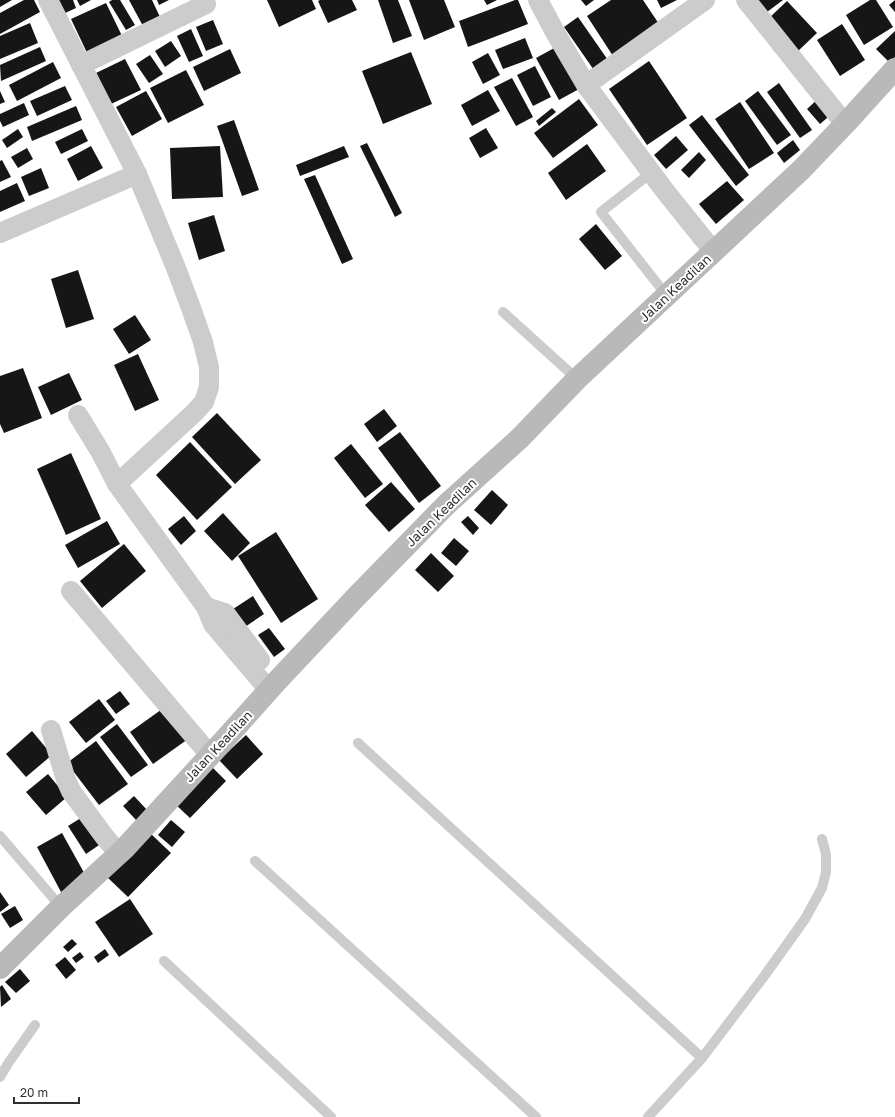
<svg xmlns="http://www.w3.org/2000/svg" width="895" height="1117" font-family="'Golos Text',sans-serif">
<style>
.building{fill:#161616}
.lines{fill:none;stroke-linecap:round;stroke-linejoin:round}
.lane{stroke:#ccc;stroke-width:10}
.street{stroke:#ccc;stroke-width:20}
.secondary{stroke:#b9b9b9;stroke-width:22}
.labels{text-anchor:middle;stroke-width:4;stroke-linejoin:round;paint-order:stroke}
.street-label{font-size:13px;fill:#2f2f2f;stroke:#fff}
</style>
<rect width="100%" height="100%" fill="#fff"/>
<g class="building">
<polygon points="0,0 12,0 0,7"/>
<polygon points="24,0 34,0 40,12 0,34 0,13"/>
<polygon points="55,0 73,0 76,8 61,15"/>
<polygon points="77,0 91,0 80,6"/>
<polygon points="112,0 120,0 135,25 126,30 109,2"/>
<polygon points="129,0 152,0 160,17 143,26"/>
<polygon points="157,0 169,0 159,5"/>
<polygon points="267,0 312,0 316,9 279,27"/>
<polygon points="320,0 352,0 357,10 328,23 318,1"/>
<polygon points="378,0 398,0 412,36 393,43"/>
<polygon points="409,0 444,0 455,27 424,40"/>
<polygon points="484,0 497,0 487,5"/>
<polygon points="515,0 518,0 528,24 468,47 459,21"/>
<polygon points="581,0 594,0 586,6"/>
<polygon points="611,0 643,0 659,24 613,56 587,16"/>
<polygon points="657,0 677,0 661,8"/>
<polygon points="758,0 783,0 767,12"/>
<polygon points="870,0 876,0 893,27 864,45 846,15"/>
<polygon points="895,0 895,12 889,5"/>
<polygon points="787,1 817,33 797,52 766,21"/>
<polygon points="106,3 124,40 89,57 71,19"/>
<polygon points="578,17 610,63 596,73 564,27"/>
<polygon points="213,20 223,44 206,51 196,27"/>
<polygon points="30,23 38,43 0,59 0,36"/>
<polygon points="842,24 865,60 840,76 817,40"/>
<polygon points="191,29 203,56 189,62 177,36"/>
<polygon points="895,31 895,57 889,62 876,49"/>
<polygon points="525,38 533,58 503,69 495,50"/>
<polygon points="171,41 181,56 165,67 155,51"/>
<polygon points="40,47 46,61 1,81 0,65"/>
<polygon points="556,47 579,89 559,100 536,58"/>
<polygon points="230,49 241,73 204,91 193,67"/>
<polygon points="411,52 432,104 383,124 362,71"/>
<polygon points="488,53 500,75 483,84 472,62"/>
<polygon points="150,55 163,74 149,83 136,64"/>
<polygon points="125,59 141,90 111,104 96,73"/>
<polygon points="649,61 687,118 647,145 609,89"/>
<polygon points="53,62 61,78 17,101 9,85"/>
<polygon points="535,66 551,97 533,106 517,75"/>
<polygon points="186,70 204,105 168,123 150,88"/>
<polygon points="512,78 533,117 516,126 494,87"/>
<polygon points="779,83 812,130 800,138 767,92"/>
<polygon points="65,86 72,100 37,116 30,101"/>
<polygon points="488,90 500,111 472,126 461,105"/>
<polygon points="0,91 5,102 0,104"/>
<polygon points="146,91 162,119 132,136 116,107"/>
<polygon points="758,91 791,135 777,145 745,101"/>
<polygon points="820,97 834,112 820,124 807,109"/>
<polygon points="579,99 598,125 553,158 534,133"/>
<polygon points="740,102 774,153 749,169 715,119"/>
<polygon points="24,103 29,115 3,127 0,121 0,114"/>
<polygon points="76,106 82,120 32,141 27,127"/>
<polygon points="552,108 556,112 539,126 536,121"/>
<polygon points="702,115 749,175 736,186 689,125"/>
<polygon points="234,120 259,190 242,196 217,126"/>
<polygon points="486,128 498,148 480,158 469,138"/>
<polygon points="18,129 23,137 7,148 2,140"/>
<polygon points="82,129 88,141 61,154 55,142"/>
<polygon points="676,136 688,150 666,169 654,155"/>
<polygon points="793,140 800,150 784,163 777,153"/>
<polygon points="367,143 402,213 395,217 360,146"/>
<polygon points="587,144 606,171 566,200 548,173"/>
<polygon points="91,146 103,168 78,181 67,159"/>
<polygon points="220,146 223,197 172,199 170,148"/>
<polygon points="344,146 349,157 300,176 296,165"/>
<polygon points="27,148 33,159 18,168 11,157"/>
<polygon points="699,152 706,160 689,178 681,170"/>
<polygon points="2,160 11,177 0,182 0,161"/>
<polygon points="41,168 49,188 29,196 21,177"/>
<polygon points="315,175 353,259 342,264 304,179"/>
<polygon points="727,181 744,200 716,224 699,204"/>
<polygon points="17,183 25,201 0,212 0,191"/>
<polygon points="214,215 225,251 199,260 188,223"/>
<polygon points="596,224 622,256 605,270 579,239"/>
<polygon points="78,270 94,319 66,328 51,279"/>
<polygon points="135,315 151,340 129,354 113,329"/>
<polygon points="138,354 159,400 135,411 114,365"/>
<polygon points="23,368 42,418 4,433 0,424 0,376"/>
<polygon points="69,373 82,400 51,415 38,387"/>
<polygon points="384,409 397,426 377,442 364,424"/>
<polygon points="217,413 261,460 235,484 192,437"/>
<polygon points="400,432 441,486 419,503 378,448"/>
<polygon points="190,442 232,487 197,520 156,475"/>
<polygon points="351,444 383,484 365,498 334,458"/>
<polygon points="71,453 101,519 66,535 37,469"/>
<polygon points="391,482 415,509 389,532 365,505"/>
<polygon points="492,490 508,505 491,525 474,510"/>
<polygon points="223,513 250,543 232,561 204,531"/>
<polygon points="184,516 196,531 181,545 168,529"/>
<polygon points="468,516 479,528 473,535 461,522"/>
<polygon points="107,521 120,544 78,568 65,545"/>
<polygon points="276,532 318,599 281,623 238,556"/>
<polygon points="454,538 469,551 456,566 441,553"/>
<polygon points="124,544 146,571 102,608 80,581"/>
<polygon points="431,553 454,576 438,592 415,570"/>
<polygon points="253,596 264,614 242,629 230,611"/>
<polygon points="269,628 285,649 274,657 258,635"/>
<polygon points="120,691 130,704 116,714 106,701"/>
<polygon points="99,699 115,720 86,743 69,722"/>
<polygon points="165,707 188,739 153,764 130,732"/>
<polygon points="117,724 148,765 131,777 100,737"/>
<polygon points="32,731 52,755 26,777 6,754"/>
<polygon points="246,735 263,754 237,779 219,760"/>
<polygon points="96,741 128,784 99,805 67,763"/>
<polygon points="212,767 226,781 190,818 175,804"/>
<polygon points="48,774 67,797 46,815 26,792"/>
<polygon points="134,796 148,811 137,821 123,806"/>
<polygon points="84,816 102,843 86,854 68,826"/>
<polygon points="171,820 185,832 172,847 158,835"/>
<polygon points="62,833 87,878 61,892 37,847"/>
<polygon points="150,833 171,853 128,897 107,877"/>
<polygon points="0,892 9,905 0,912"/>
<polygon points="130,899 153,934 119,957 95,922"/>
<polygon points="15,906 23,920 10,928 1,914"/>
<polygon points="72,939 77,944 68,952 63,947"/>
<polygon points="105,949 109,955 98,963 94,957"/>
<polygon points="80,952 84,957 76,963 72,958"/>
<polygon points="65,957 76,970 66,979 55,965"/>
<polygon points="20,969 30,981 16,993 5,982"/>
<polygon points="2,985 11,999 1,1007 0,987"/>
</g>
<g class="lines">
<g class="lane">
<polyline points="652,172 601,212 667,296"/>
<polyline points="503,312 577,379"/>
<polyline points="358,743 702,1058"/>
<polyline points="0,836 61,907"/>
<polyline points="255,861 536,1117"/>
<polyline points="164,961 331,1117"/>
<polyline points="0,1077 9,1062 35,1025"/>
<polyline points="648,1117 702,1058 765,975 805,919 822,888 826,872 826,854 822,839"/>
</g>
<g class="street">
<polyline points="48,0 137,174 176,268 191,308 203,342 209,367 209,387 204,402 194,413 117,484 206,607 213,624 269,690"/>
<polyline points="538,0 556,34 586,85 665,191 714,252"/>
<polyline points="746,0 845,124"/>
<polyline points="81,65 206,4"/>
<polyline points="586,85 705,0"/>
<polyline points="0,233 137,174"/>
<polyline points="78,415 100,451 117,484"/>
<polyline points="71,591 210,755"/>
<polyline points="206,607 225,613 260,660"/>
<polyline points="51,730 66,780 71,791 104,836 119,854"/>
</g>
<polyline class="secondary" points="0,968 61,907 124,849 226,738 277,681 357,596 446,505 519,439 577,379 801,170 845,124 895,69"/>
</g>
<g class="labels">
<g class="street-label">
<text transform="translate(675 288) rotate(-43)" y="5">Jalan Keadilan</text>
<text transform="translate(441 512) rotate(-44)" y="5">Jalan Keadilan</text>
<text transform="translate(218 746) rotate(-47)" y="5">Jalan Keadilan</text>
</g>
</g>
<path d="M14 1097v6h65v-6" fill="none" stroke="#2f2f2f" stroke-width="2"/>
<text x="20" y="1097" font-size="12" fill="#2f2f2f" stroke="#ffffff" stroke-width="3" paint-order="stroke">20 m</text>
</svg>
